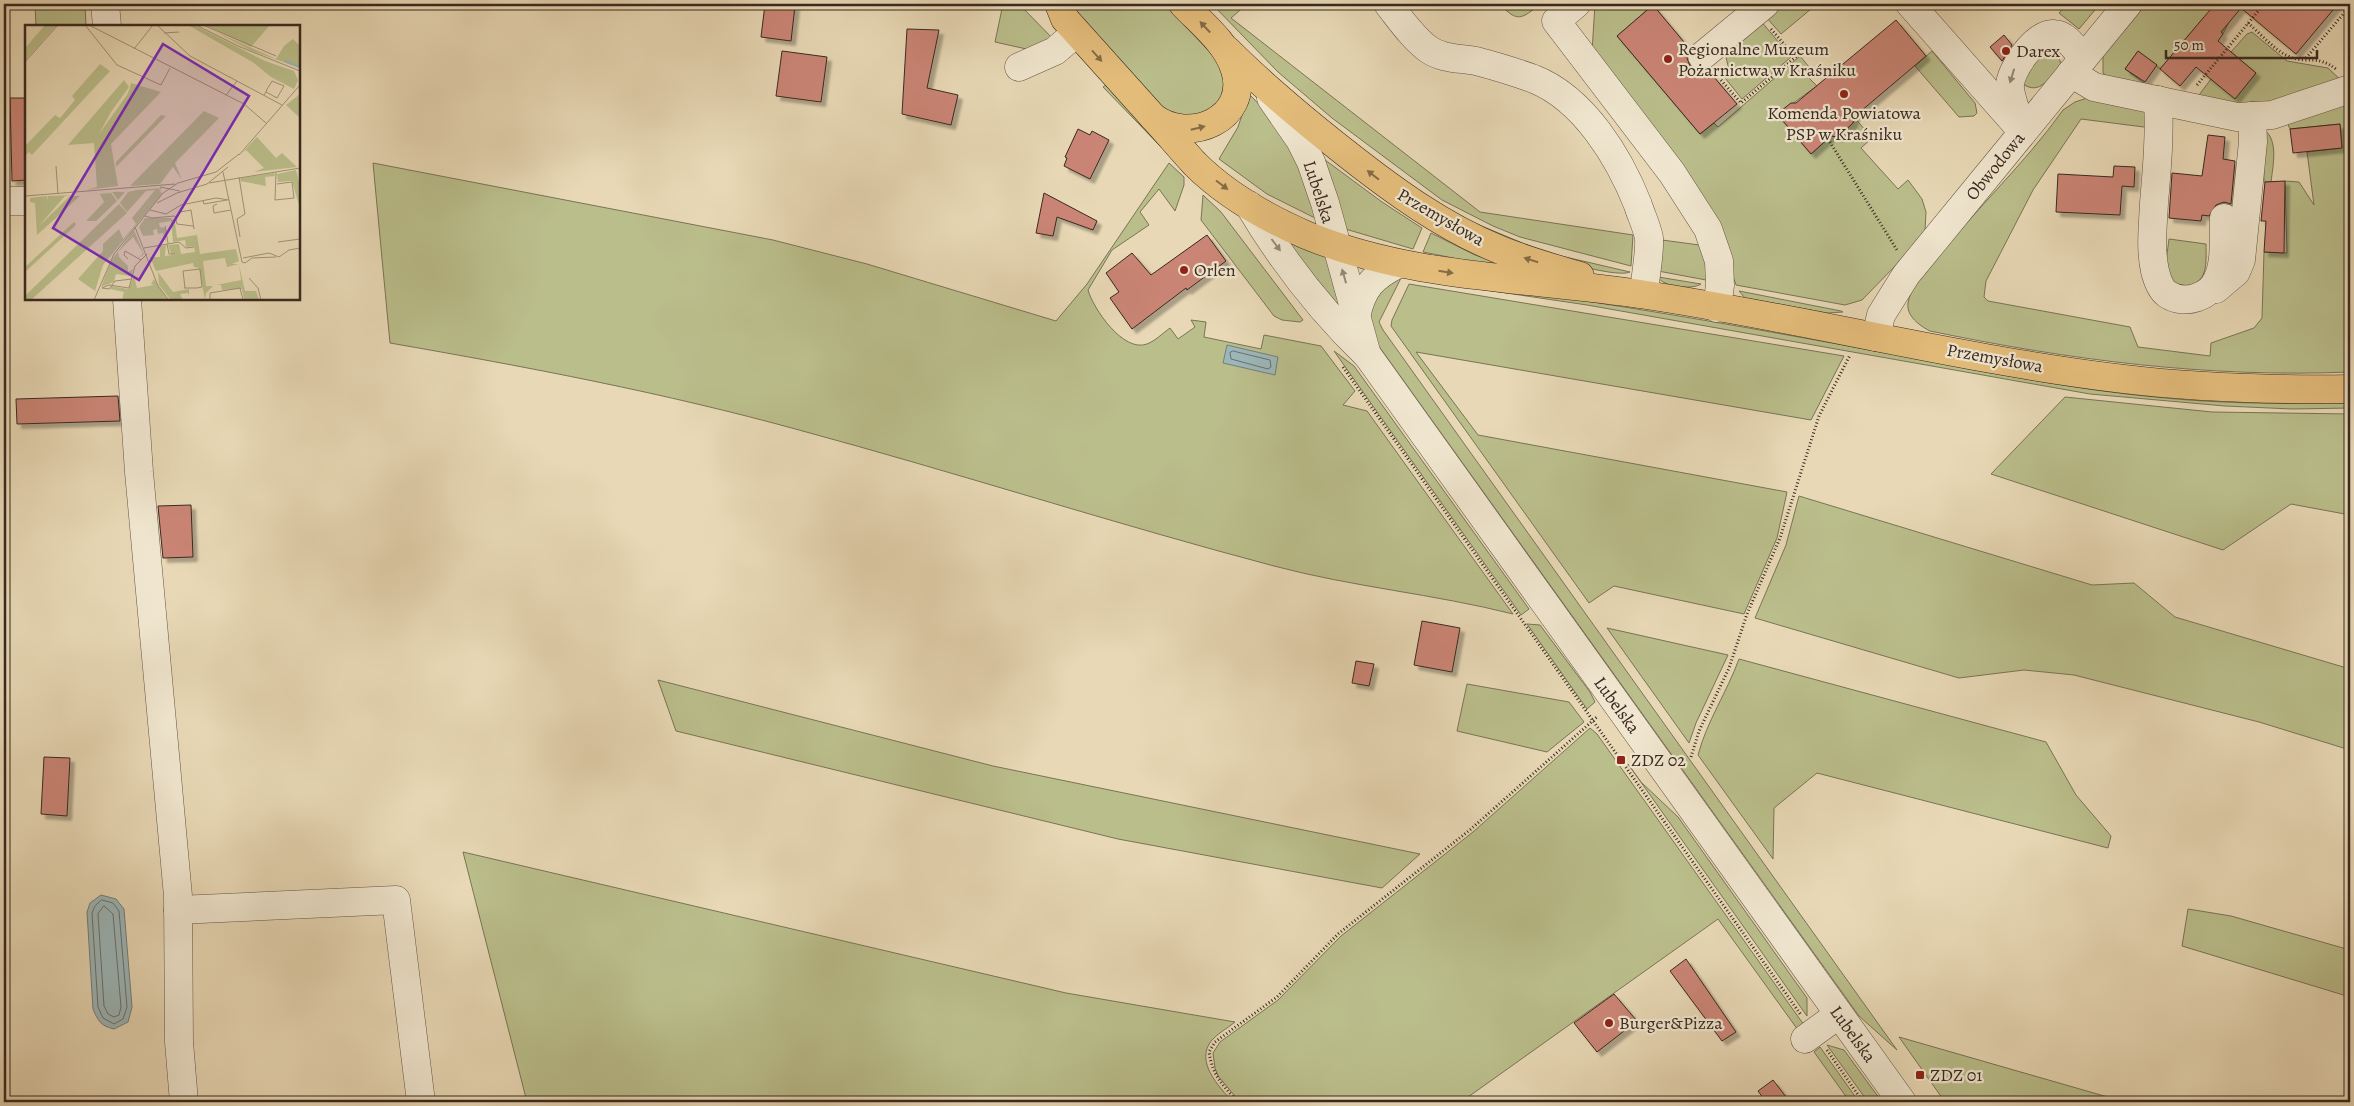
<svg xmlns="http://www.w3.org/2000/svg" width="2354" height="1106" font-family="Alegreya,serif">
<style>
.green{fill:#babe8b;stroke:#797456}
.water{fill:#9cb7b9;stroke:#747e7c}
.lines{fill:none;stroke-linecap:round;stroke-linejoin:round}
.shore{stroke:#6a706c;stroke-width:1}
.building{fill:#cb8576;stroke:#382920;filter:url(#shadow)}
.minor-casing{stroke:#645545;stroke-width:29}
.major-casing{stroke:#382920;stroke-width:29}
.path{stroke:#382920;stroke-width:3;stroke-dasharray:1 2.5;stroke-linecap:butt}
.minor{stroke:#f0e6cf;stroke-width:28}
.major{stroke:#e4bc7a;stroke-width:28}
.oneway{fill:#856b48}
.oneway2{fill:#948878}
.poi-dot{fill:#8f2418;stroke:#f0e6cf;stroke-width:2}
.labels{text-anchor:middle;stroke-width:4.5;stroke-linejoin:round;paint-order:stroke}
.poi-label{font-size:18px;fill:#382920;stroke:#f0e6cf;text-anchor:start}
.street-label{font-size:18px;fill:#382920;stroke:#f0e6cf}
.inset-river{fill:none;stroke:#9cb7b9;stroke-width:2.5}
.inset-road{fill:none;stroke:#a29279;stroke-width:1}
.view{fill:#7b2cbf;fill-opacity:0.15;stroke:#7b2cbf;stroke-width:2.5}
.inset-edge{fill:none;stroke:#382920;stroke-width:2.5}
</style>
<defs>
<filter id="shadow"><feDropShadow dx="4.5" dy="4.5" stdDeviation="1" flood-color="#0004"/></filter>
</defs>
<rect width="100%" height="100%" fill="#e8d8b5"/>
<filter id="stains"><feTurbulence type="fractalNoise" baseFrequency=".004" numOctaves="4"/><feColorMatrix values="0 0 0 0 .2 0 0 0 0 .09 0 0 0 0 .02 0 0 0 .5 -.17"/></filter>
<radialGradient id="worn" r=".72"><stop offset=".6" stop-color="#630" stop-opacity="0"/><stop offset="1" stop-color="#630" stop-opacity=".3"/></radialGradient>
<g class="green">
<polygon points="35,4 85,4 86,26 36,26"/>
<polygon points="1003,4 1019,4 1057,43 1031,50 995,42"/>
<polygon points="1072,4 1165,4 1218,61 1224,81 1222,99 1204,117 1170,115 1082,21"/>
<polygon points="1212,4 1247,4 1231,18 1480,212 1633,235 1631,266 1520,237 1493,226 1442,200 1332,118 1278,72"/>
<path d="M 1500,4 L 1540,4 C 1522,19 1517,23 1500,4 Z"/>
<polygon points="1595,4 1654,4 1617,36 1700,134 1714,123 1718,127 1800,56 1814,73 1808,77 1817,86 1778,114 1811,154 1831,136 1838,137 1853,123 1854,117 1872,138 1861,148 1898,189 1908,180 1922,199 1926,212 1925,230 1899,262 1862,300 1845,305 1736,285 1724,250 1592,52"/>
<polygon points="1778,4 1817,4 1781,34 1766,17"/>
<polygon points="2067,4 2100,4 2079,29 2059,13"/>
<polygon points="2145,4 2208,4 2229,22 2223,34 2203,18 2160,69 2138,51 2125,69 2144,83 2142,88 2110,79 2103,73 2103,54"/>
<polygon points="1760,20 1791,57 1742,99 1725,78 1729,70 1725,53"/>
<polygon points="2252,32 2287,61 2328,68 2345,84 2269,108 2196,99 2211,79 2235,98 2256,73 2231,52 2247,34"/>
<path d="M 2053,47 L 2058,53 L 2061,65 C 2050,77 2040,96 2023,84 L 2041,50 Z"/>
<polygon points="1932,51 1975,103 1977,113 1974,116 1959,117 1915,66"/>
<polygon points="1106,85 1166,152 1103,87"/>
<polygon points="1249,94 1286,132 1317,219 1267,194 1219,159 1238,127"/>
<path d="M 2350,95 L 2350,372 C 2209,378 2069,360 1930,331 C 1920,326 1906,316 1908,303 C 1910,289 1923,276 1932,265 C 1973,211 2024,165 2063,110 L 2075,102 L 2087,98 L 2146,110 L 2152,128 L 2081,119 L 2033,190 L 1986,281 L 1984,297 L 1988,301 L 2130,327 L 2138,347 L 2210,356 L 2211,343 L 2254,328 L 2262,318 L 2264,252 L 2287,253 L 2285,181 L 2299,182 L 2314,205 L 2307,152 L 2342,148 L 2340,124 L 2290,129 L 2285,118 Z"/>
<path d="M 2263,129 C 2279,139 2273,165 2271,182 L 2264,182 Z"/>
<polygon points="1317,154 1382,202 1422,228 1413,249 1342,228"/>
<path d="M 373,163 L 773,240 L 867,264 L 1056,321 L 1087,284 L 1169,163 L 1184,177 L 1184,185 L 1175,211 L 1159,189 L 1140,212 L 1149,225 L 1112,250 L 1088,290 C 1093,308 1123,353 1147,344 C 1155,341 1163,333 1170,328 L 1178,339 L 1195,327 L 1191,320 L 1206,322 L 1204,337 L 1261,349 L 1264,335 L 1321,346 L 1355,391 L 1343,405 L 1367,411 L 1513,614 C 1434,594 1353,587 1274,566 C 1115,524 958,473 799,430 C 665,393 528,367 390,343 Z"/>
<polygon points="1203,195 1221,212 1303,320 1300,322 1282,320 1274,316 1201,220"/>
<path d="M 1472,222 L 1544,252 L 1630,272 C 1616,279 1534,254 1516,247 C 1501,241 1486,230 1472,222 Z"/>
<polygon points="1274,227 1327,249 1349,327"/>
<polygon points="1431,233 1475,255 1501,264 1499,267 1423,252"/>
<path d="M 2169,239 L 2206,244 C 2206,253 2207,267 2203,275 C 2196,290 2174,288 2168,274 C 2164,264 2168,250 2169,239 Z"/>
<polygon points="1662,240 1707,246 1706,280 1658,271"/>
<polygon points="1402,276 1379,322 1383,330 1897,1050 1859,1016 1378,345 1367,318 1380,287"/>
<path d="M 1658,277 L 1701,284 C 1692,290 1663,287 1658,277 Z"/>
<path d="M 1412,279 C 1573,295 1733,325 1892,354 C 1982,371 2073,390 2165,398 C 2226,404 2289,404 2350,403 L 2350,408 L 2292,409 L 2225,406 L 2090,394 L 1587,305 Z"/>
<polygon points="1409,284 1844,356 1811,420 1416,352 1478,435 1787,492 1777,538 1744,614 1614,586 1589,603 1391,326 1392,320"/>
<polygon points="1739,291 1841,311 1843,312 1827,313 1745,298"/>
<polygon points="1334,351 1354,366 1529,609 1521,615"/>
<polygon points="2065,397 2212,412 2350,414 2350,515 2291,504 2223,550 1991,474"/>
<polygon points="1799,496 2092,585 2134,583 2175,617 2350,669 2350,750 2259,722 2074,675 2024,670 1959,678 1755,618 1786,545"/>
<polygon points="1527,624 1540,625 1590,692 1595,702 1587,709"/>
<polygon points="1607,628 1728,655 1696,723 1689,743"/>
<path d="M 1739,659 L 2046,742 L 2076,795 L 2111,836 L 2108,848 L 1817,773 L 1774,808 L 1773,859 L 1698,755 C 1707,721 1727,692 1739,659 Z"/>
<polygon points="658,680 993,766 1420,854 1382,888 1118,839 676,731"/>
<polygon points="1467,684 1569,702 1584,722 1547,752 1457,731"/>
<polygon points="1590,728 1597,734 1804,1025 1798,1030 1718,919 1461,1102 1240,1102 1218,1076 1215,1068 1213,1053 1220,1042 1278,1000 1341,936 1473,832"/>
<polygon points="1628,764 1641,782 1678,817 1807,998 1807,1016"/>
<path d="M 463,852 L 1066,993 L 1235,1022 C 1228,1028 1218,1033 1212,1040 C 1194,1061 1219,1087 1233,1102 L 527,1102 Z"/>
<polygon points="2188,909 2231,916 2350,950 2350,997 2182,946"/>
<polygon points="1899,1037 2125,1102 1945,1102"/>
<polygon points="1827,1045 1844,1050 1882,1102 1868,1102"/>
<polygon points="1820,1047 1859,1102 1850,1102 1814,1052"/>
</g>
<g class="water">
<polygon points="1227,345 1278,357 1275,375 1223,363"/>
<path d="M 101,895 L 116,899 L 124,909 L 132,1007 L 128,1022 L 114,1029 C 101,1026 98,1021 93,1009 L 87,912 L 90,903 Z"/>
</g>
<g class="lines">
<g class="shore">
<polygon points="1233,351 1270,360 1271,367 1268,369 1231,359 1230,353"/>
<polygon points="102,900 113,903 119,911 127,1007 123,1019 114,1024 103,1018 98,1007 92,913 95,906"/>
<polygon points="104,906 113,914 121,1007 119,1015 114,1017 108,1014 104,1006 98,914"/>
</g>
</g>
<g class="building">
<polygon points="765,4 795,6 791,41 761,37"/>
<polygon points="2215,4 2338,4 2296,54 2241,8 2221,32 2223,34 2218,41 2256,73 2235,99 2196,67 2180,86 2160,69"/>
<polygon points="1653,5 1689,48 1687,58 1690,66 1697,71 1708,70 1737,104 1700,134 1617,36"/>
<polygon points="1896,20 1926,56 1854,117 1853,123 1838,137 1831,136 1811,154 1777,114 1791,103 1796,103"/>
<polygon points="907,29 939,30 927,88 958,95 951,125 902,114"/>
<polygon points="2004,35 2012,45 2002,61 1990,47"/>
<polygon points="782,51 827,57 821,102 776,96"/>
<polygon points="2138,51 2157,65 2145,82 2125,69"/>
<polygon points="10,98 26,98 26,180 12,181"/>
<polygon points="2340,124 2342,148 2293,153 2290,129"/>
<polygon points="1078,129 1090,135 1092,131 1109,140 1090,179 1064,166 1067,158 1065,157"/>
<polygon points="2208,135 2225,137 2223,159 2235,161 2231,204 2224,202 2216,205 2209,216 2202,215 2201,221 2169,218 2172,173 2202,176"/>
<polygon points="2114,166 2135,167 2134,187 2122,186 2120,215 2056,212 2058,174 2113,177"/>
<polygon points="2285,181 2284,253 2264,252 2266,221 2261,221 2265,182"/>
<polygon points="1044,193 1097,221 1093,230 1057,217 1053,236 1036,233"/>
<polygon points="1207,235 1226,261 1187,290 1186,288 1132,329 1110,298 1119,292 1106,273 1132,253 1151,275"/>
<polygon points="118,396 120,421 17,424 16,399"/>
<polygon points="191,505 193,557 163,558 158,506"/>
<polygon points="1422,621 1460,628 1452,672 1414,665"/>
<polygon points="1356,661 1374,664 1369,686 1352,683"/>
<polygon points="44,757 70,758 67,816 41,814"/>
<polygon points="1686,959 1736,1032 1722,1041 1670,971"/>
<polygon points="1614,994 1637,1021 1597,1052 1574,1023"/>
<polygon points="1773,1080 1790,1102 1766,1102 1758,1091"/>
</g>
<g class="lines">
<g class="minor-casing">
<g id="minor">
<polyline points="105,4 107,26"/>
<path d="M 1388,4 C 1400,19 1412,37 1428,49 C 1442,59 1459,58 1476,61 C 1495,66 1515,72 1534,79 C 1584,99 1619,157 1638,205 C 1641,215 1647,227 1649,238 C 1650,255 1645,276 1644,294"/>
<polyline points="1576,4 1556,21 1672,173 1708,229 1719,261 1720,285 1717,308"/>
<polyline points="1910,4 2023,132"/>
<polyline points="1702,56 1765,4"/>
<polyline points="1019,67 1055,51 1076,33"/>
<polyline points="2071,73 2094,87 2237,117 2272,115 2350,89"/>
<polyline points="1271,98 1300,140 1311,162 1325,203 1367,355"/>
<path d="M 2158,100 C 2160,134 2157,168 2154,203 C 2153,225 2150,249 2155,271 C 2157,279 2160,289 2167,294 C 2184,306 2211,297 2218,278 C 2226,261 2223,236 2224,218"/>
<path d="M 2021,126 C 2017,114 2011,100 2010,88 C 2008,72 2036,32 2054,34 C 2066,34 2076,50 2083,58"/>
<polyline points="4,201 26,201"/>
<path d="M 1249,205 C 1281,259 1322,312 1368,356 L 1902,1102"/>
<polyline points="2216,289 2236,272 2241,260 2253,142 2252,116"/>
<polyline points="127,299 139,472 178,896 179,1042 184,1102"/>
<path d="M 1356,317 C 1362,288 1372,277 1398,264"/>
<polyline points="1876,337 1881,315 1906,275 2128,4"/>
<polyline points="178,910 396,900 421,1102"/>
<polyline points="1805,1039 1838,1015"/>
</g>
</g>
<g class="major-casing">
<g id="major">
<path d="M 1059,4 L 1065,19 L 1153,117 C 1189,145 1250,119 1235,70 C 1227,43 1202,24 1183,4"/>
<path d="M 1227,50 C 1265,88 1305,121 1347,154 C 1394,191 1442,226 1498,249 C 1524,260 1553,268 1580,276"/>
<path d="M 1153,117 C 1167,132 1181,149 1195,164 C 1225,194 1267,218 1306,235 C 1415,280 1532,277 1646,295 C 1806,319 1963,360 2124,379 C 2199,388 2274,390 2350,389"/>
</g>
</g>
<g class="path">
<path d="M 2248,23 C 2260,33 2274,50 2288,56 C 2306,65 2316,53 2337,70"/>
<polyline points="1771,29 1795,57"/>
<polyline points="2306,58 2350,6"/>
<polyline points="1721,80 1741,103 1798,55"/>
<polyline points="2197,85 2264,4"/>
<polyline points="1828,139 1897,250"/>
<polyline points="1343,367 1801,1015"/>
<polyline points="1691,757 1699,731 1729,668 1747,614 1780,538 1819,416 1850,355"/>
<polyline points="1827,1050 1863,1102"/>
<path d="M 1237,1102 C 1222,1083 1213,1077 1209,1052 L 1215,1042 L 1277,997 L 1338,934 L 1471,829 L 1598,716"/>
</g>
<use href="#minor" class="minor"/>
<use href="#major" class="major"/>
</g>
<defs><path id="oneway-solid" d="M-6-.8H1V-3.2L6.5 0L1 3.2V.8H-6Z" transform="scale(1.25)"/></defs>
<g class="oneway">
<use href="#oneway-solid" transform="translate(1205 27) rotate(-133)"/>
<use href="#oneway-solid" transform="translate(1097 56) rotate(48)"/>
<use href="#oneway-solid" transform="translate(1198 128) rotate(-14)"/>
<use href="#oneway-solid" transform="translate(1373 175) rotate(-142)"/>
<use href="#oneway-solid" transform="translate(1222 185) rotate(37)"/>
<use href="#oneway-solid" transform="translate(1531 260) rotate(-162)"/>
<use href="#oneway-solid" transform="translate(1446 272) rotate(9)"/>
</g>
<g class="oneway2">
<use href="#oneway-solid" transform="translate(2012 76) rotate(107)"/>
<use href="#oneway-solid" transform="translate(1276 245) rotate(53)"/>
<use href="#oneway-solid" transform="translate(1344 276) rotate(-106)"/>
</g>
<g class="poi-dot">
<circle cx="2006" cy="51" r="5"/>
<circle cx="1668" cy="59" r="5"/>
<circle cx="1844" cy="94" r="5"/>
<circle cx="1184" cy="270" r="5"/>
<rect x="1616" y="755" width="10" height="10" rx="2.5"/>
<circle cx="1609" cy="1023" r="5"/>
<rect x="1915" y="1070" width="10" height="10" rx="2.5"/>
</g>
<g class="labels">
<g class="poi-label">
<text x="1678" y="55">Regionalne Muzeum<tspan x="1678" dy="21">Pożarnictwa w Kraśniku</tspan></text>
<text x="2016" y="57">Darex</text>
<text x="1844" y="119" text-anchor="middle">Komenda Powiatowa<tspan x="1844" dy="21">PSP w Kraśniku</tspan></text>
<text x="1194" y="276">Orlen</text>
<text x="1631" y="766">ZDZ 02</text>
<text x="1619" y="1029">Burger&amp;Pizza</text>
<text x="1930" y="1081">ZDZ 01</text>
</g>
<g class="street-label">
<text transform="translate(1995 166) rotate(-51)" y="6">Obwodowa</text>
<text transform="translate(1319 192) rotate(72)" y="6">Lubelska</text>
<text transform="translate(1441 217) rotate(30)" y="6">Przemysłowa</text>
<text transform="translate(1995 358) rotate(10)" y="6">Przemysłowa</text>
<text transform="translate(1617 705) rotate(54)" y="6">Lubelska</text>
<text transform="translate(1853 1034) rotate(54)" y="6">Lubelska</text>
</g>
</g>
<g transform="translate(25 25)">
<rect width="275" height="275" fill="#e8d8b5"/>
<path d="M 20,0 L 32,0 L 0,36 L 0,23 ZM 163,0 L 169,0 L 240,36 L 269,46 L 273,55 L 271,60 L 269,64 L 246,52 L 229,38 ZM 180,0 L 245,0 L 226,22 ZM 191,7 L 251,34 L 259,21 L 268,14 L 275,21 L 275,43 L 225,25 ZM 75,39 L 85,46 L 7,130 L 4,127 L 0,131 L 0,121 L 30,90 L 35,93 L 50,75 L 47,71 ZM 99,55 L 104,62 L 86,87 L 74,109 L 102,70 L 105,63 L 106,58 L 136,67 L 86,119 L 93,161 L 61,165 L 72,162 L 69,118 L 43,120 ZM 275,69 L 275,93 L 261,80 ZM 179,86 L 194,93 L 150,138 L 157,155 L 148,142 L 135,159 L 105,161 ZM 136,90 L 141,91 L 91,142 L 91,137 ZM 232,112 L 251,133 L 257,128 L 272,142 L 229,147 L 239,143 L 221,125 L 217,128 ZM 271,145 L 275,161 L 274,180 L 267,156 L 253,157 L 252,149 ZM 249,148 L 250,151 L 240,152 L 241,161 L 215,156 L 216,153 ZM 136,163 L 137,167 L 135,164 L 126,164 L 134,164 L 137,169 L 78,240 L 70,266 L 53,254 L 78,226 L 78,219 L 94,204 L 98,214 L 111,199 L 107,193 L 130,165 L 121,166 L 102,187 L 95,178 L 103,167 L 112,165 L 92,167 L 100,167 L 93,175 L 87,167 L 54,170 ZM 86,168 L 92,176 L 71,196 L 61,196 L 79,177 L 75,169 ZM 47,170 L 40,171 L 13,202 L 45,171 L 55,171 L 12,210 L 10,178 L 5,177 L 5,173 L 22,171 L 23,175 L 23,171 ZM 94,179 L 102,188 L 6,275 L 0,275 L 0,271 ZM 120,193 L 146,193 L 150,197 L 152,213 L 172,210 L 175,229 L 211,224 L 214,236 L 207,239 L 214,239 L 202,242 L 200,233 L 178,236 L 181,261 L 188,261 L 181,268 L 180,275 L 174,243 L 169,242 L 168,238 L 131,246 L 125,232 L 135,232 L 135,221 L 141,220 L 140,231 L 152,229 L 146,229 L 143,220 L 154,219 L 156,229 L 170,227 L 169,221 L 161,222 L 160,215 L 148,217 L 146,196 L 134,198 L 135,202 L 140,203 L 141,217 L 138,208 L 133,209 L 132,204 L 128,205 L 129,210 L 118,211 L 114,202 ZM 49,197 L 51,199 L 49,202 L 0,247 L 0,242 ZM 109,205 L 119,229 L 114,233 L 118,228 L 108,212 L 93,227 L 94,232 L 103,241 L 103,247 L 108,244 L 106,251 L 91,249 L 89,257 L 76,262 L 86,236 ZM 214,240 L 220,266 L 231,266 L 234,275 L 219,275 L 217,264 L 197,265 L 196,260 L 191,260 L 216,255 ZM 133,247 L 148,267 L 164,264 L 164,271 L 163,268 L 155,269 L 158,275 L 165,275 L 146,275 L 134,260 ZM 109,251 L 112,263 L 129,260 L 126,259 L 129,254 L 143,275 L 97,275 L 99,267 L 85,264 L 86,261 L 103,264 Z" fill="#babe8b"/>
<path class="inset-river" d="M 260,36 L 275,42"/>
<path class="inset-road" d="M 60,0 L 92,40 L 136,60 L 145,43M 64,0 L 219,79 L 241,98M 132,0 L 165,31 L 257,80M 171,0 L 213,21 L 275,46M 178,0 L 251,31M 139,8 L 154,7M 109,24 L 128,0M 0,37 L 33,0M 201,70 L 212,56M 239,70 L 241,67 L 242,64 L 244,61 L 247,56 L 259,61 L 252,73 L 241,67M 214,130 L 275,60M 31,141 L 33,169M 198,147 L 217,237 L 220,238 L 227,233 L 251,232M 251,147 L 250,175 L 269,173 L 267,157 L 252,159M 214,152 L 220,189 L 212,194 L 215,212M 184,158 L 275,143M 135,162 L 155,166M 0,171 L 150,159M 178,176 L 179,179 L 202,175M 132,178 L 152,168 L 182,159 L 203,142M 192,179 L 188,181 L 189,188 L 206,185M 125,185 L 141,189 L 156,180 L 191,173 L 204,175M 155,187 L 166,185 L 169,204M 120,191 L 127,193 L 150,191 L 152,199 L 168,201M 140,201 L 143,218M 110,202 L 133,261 L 144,275M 253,217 L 275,214M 142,219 L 144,229 L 150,229M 119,223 L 154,217 L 161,223 L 169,222M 218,233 L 244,228 L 254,232 L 264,225 L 275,223M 103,234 L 99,230 L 100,226 L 116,235M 224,253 L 233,263 L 236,275M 77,263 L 84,260 L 104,263 L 110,241 L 122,229M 77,263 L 84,264 L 90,256 L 107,254M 159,263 L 172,263 L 177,262 L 175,244 L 158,246 L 160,263M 69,275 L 89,229 L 138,168 L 153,158 L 191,147 L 214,129M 185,275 L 185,268 L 215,263 L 218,275"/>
<path class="view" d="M 138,19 L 224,71 L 114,255 L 28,203 Z"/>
<rect width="275" height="275" class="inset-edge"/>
</g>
<rect width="2354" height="1106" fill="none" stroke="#e8d8b5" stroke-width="20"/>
<rect x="5" y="5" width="2344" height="1096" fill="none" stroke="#382920" stroke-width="2.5"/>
<rect x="10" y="10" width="2334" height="1086" fill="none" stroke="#382920"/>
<path d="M2166 50v8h151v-8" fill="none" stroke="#382920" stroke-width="2.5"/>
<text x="2174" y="50" font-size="15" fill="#382920" stroke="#f0e6cf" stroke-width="4" paint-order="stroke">50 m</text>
<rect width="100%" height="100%" filter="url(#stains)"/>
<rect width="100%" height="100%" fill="url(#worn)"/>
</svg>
